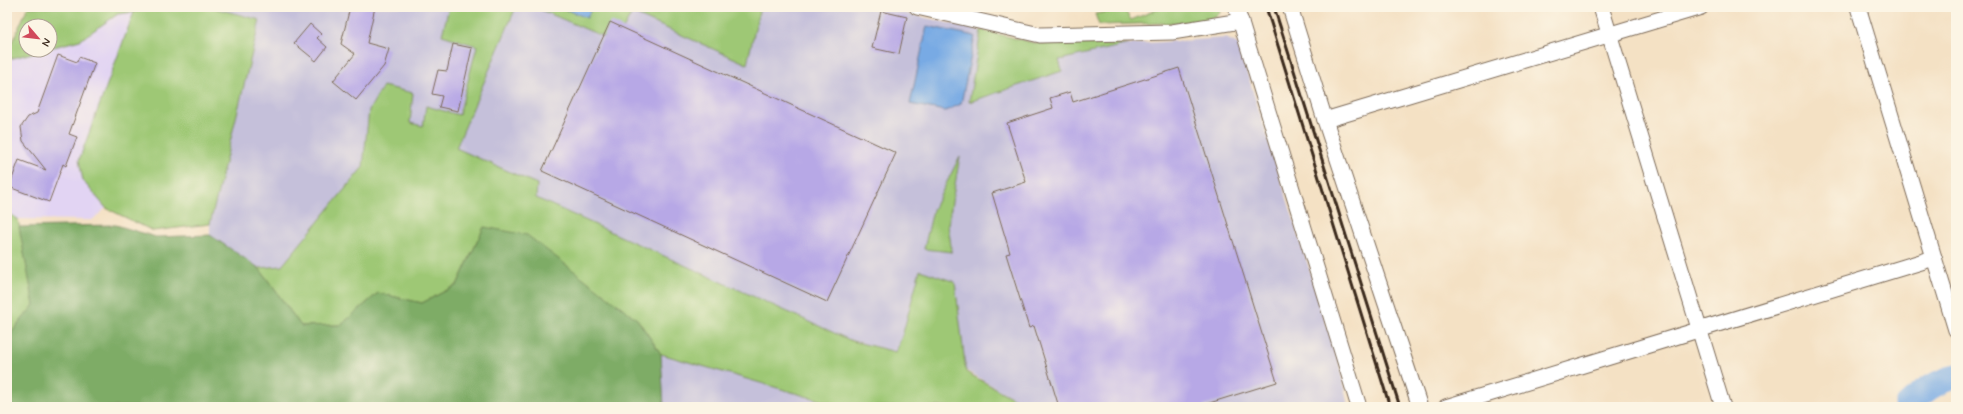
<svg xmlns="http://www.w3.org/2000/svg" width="1963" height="414" font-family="Mynerve,sans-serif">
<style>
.built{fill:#e2d4f3}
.industrial{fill:#c5c0da}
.green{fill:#9ec874;stroke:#6c7949}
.forest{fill:#7eac66;stroke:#5c6b42}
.water{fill:#78aae4;stroke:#5a6a81}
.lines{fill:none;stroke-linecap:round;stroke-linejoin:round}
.river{stroke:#78aae4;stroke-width:25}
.building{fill:#b7a8e6}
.minor-casing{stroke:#7c6a58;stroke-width:17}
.minor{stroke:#fff;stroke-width:15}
.rail{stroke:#3b2a1e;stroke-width:3}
</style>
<rect width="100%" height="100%" fill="#fcf5e5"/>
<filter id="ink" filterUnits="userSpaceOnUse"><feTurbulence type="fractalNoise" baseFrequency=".025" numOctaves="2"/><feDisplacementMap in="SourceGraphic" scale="8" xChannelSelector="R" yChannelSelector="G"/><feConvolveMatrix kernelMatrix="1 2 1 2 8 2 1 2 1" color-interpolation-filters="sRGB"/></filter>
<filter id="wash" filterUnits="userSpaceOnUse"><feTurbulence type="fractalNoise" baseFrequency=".012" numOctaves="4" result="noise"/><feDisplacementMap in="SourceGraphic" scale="16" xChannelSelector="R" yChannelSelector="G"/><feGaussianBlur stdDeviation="0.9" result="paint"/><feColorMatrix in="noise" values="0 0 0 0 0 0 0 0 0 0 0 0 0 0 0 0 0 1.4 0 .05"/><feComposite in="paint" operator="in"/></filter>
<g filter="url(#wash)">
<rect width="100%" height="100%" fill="#f4e1c4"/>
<polygon class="built" points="134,12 80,160 83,181 106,208 92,220 18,219 7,212 7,58 10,59 43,50 50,50 50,48 80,40 118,14"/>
<g class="industrial">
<polygon points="210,7 560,7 587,18 592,7 879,7 1035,43 1129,44 1226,38 1238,44 1339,363 1348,407 1029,407 903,334 896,352 642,285 369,110 363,167 282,266 259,268 210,235 210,224 260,20"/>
<polygon points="640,352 661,354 843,407 642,407"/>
</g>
<g class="green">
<polygon points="28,7 133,7 134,12 157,7 210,7 260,20 210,224 153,231 106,208 83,181 79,160 134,12 118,14 80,40 50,48 50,26 26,26 26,50 43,50 10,59 8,51"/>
<polygon points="449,7 516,7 456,148 537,184 536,198 852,341 896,352 903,333 920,270 955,282 966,372 1029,407 843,407 661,354 637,319 484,227 457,285 422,303 378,293 341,325 301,326 259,268 282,266 363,167 369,110 383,86 413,93 410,123 423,126 426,106 459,115 477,46 442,35"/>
<polygon points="534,7 560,7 587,18 592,7 760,7 747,64 632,13 616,42"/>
<polygon points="1163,7 1222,7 1219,14 1206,22 1099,25 1095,14 1124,9 1131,20"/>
<polygon points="981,30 1035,43 1129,44 1059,60 1062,71 969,102"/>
<polygon points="960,156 948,225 952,252 924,249 933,210"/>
<polygon points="7,212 18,219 34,305 7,338"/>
</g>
<polygon class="forest" points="116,225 156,237 210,235 259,268 301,326 341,325 378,293 422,303 457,285 484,227 527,235 637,319 661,354 664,407 7,407 7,338 34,305 19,227"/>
<g class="water">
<polygon points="560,7 592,7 587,18"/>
<polygon points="927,26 975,36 961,104 945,111 910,104"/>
</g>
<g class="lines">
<path class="river" d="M 1906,407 C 1919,394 1938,380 1956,377"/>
</g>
<g id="blocks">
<g class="building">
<polygon points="350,7 375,7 367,43 389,49 384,66 356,100 333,81 355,54 341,44"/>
<polygon points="881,11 907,17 899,54 872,48"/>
<polygon points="610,22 896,153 827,302 542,171"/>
<polygon points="310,24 321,34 317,38 327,47 316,61 294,43"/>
<polygon points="453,44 472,48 458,111 439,107 442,96 432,94 438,70 447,71"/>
<polygon points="58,55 77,62 79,57 95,63 69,134 77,137 66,166 63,164 49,202 9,187 19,160 46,170 23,141 21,127 28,117 37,113"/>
<polygon points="1179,68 1277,382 1203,405 1204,407 1059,407 1034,326 1029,328 1006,254 1010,253 992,193 1026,182 1007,123 1053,108 1050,98 1070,92 1073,102"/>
</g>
</g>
</g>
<g filter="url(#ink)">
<use href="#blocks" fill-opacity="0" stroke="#7c6a58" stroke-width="1"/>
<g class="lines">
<g class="minor-casing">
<g id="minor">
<polyline points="917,7 1040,35 1172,32 1241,21"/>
<polyline points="1236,7 1359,407"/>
<polyline points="1290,7 1325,120 1420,407"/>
<polyline points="1601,7 1723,407"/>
<polyline points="1858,7 1956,330"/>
<polyline points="1325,120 1701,7"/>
<polyline points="1446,407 1934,258"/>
</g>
</g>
<use href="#minor" class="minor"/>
<g class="rail">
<polyline points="1266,7 1390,407"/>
<polyline points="1274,7 1400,407"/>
</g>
</g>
</g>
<rect width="1963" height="414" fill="none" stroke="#fcf5e5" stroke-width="24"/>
<g transform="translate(38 38) rotate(118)"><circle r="19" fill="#fcf5e5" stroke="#afa495"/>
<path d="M0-3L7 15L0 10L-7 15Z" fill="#d1495b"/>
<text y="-6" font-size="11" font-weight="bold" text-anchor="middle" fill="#3b2a1e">N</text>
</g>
</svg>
